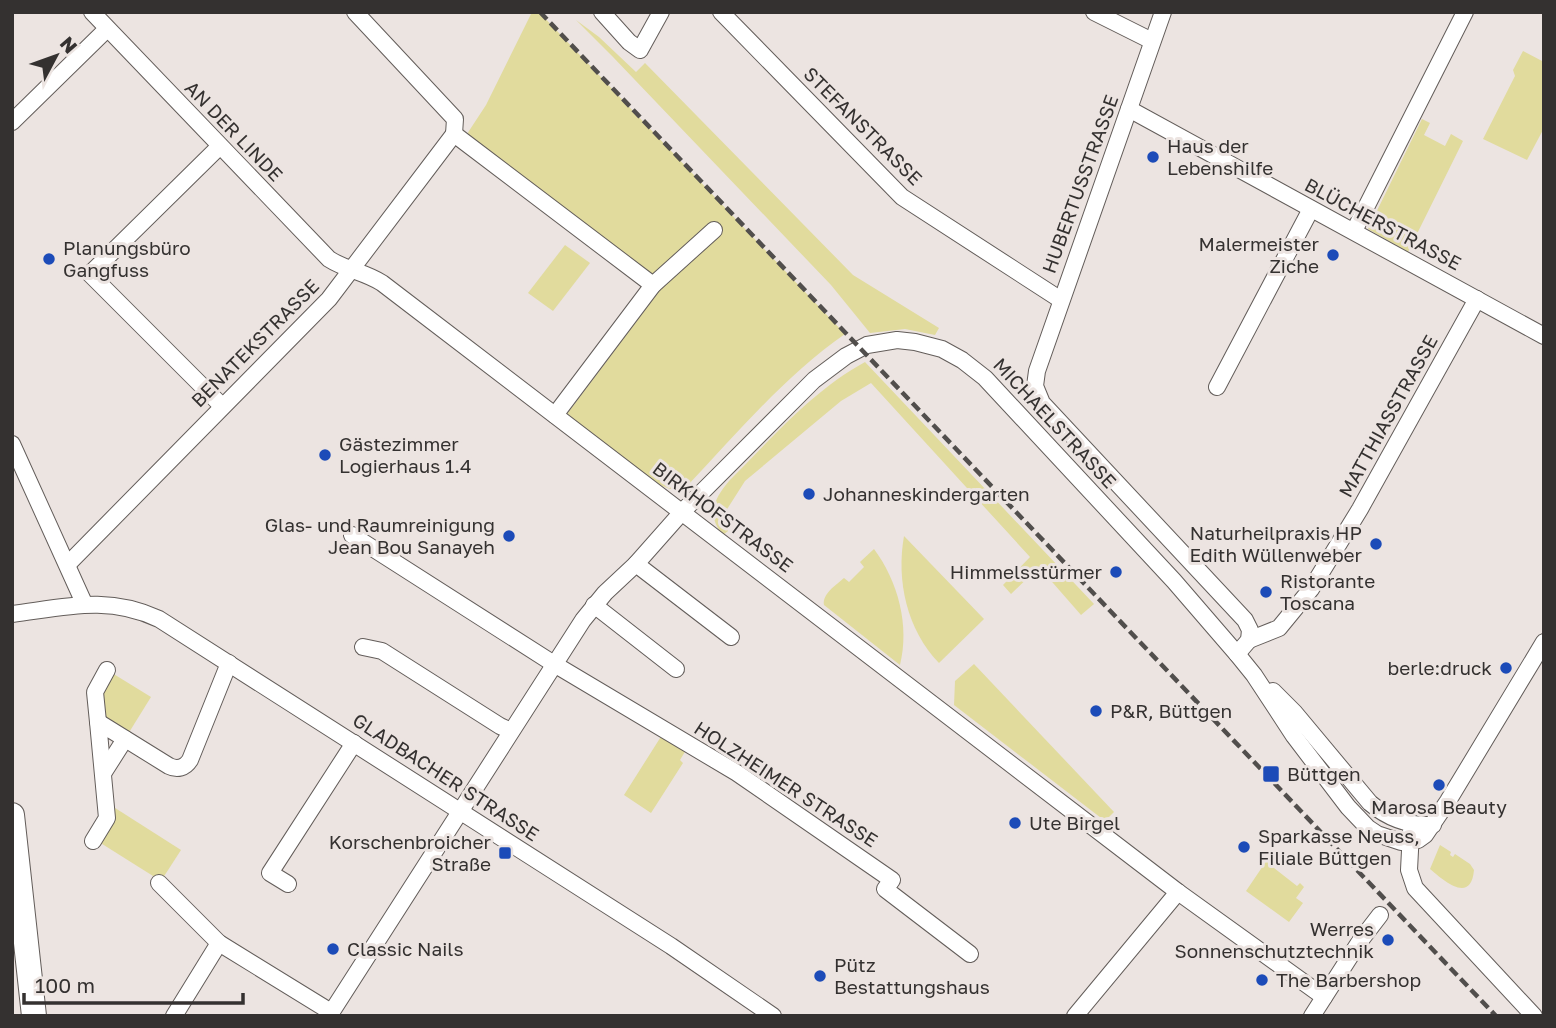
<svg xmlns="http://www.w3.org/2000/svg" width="1556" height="1028" font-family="'Golos Text',sans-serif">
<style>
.green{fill:#e1db9d}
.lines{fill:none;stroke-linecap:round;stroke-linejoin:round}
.minor-casing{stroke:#635d5a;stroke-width:18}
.primary-casing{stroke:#635d5a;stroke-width:26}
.minor{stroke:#fff;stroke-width:16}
.primary{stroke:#fff;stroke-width:24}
.rail{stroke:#514e4c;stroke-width:4.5;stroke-dasharray:10 5;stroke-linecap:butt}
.poi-dot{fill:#1c4bb8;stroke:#ece4e1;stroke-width:2.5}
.labels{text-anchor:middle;stroke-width:6;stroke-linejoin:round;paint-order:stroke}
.street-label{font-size:19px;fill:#343130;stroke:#ece4e1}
.poi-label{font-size:19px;fill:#343130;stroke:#ece4e1;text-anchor:start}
</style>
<rect width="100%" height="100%" fill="#ece4e1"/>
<g class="green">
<path d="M 532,12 L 539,12 L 845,334 C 786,375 738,432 688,485 C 676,492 670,490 657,483 L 567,414 L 663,286 L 467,134 L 486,105 Z"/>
<polygon points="576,20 599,37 636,72 645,63 853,275 939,328 935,335 905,329 870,333 831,285 613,57"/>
<polygon points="1523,51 1544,62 1544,128 1527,160 1483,139 1515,76 1513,70"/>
<polygon points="1422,119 1430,123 1424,135 1445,146 1451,134 1463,141 1408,252 1368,229"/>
<polygon points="565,245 590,263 553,311 528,293"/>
<path d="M 865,362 L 1094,604 L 1081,615 L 1039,567 L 1011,594 L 1003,585 L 1030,557 L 871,383 L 841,401 L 745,481 L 724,514 L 728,531 L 723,535 C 706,515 714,499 729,481 C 772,438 812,391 865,362 Z"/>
<path d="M 904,536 L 984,619 L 939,663 C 907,630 896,581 904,536 Z"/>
<path d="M 874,549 C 898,581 910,626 900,665 L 824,605 C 822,594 836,585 844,578 L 849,582 L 864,567 L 860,562 Z"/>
<polygon points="974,664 1114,812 1105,821 954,705 955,681"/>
<polygon points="112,673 151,697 128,734 104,717 101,698"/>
<polygon points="662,735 686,750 680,760 683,763 651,813 624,795"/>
<polygon points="112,806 181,850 161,881 99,842"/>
<path d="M 1440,845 L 1451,852 L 1450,855 L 1453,857 L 1455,854 L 1470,864 L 1474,870 C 1471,905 1443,880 1430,869 Z"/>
<polygon points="1267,860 1275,865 1274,868 1297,886 1300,883 1304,887 1296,898 1303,903 1289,922 1246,891"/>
</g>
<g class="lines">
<g class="minor-casing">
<g id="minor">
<path d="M 92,12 L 329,259 C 346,270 365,272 382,283 L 1178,892 L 1324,997"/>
<polyline points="355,12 455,119 454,134"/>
<polyline points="602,12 629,42 640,50 661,12"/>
<polyline points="721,12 902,197 1061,300"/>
<polyline points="1094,12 1152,41"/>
<polyline points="1163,12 1037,371 1035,386 1042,403 1245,620 1250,630 1249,640 1237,654"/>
<polyline points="1129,109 1544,336"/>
<polyline points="12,122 107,29"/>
<polyline points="454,134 653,285"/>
<polyline points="220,146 90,274 222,406"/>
<polyline points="1354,231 1465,12"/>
<polyline points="1217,387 1311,209"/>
<polyline points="555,415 653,285 714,230"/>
<polyline points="12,444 84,603"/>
<polyline points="352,535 554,664 737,773 892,880 885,889 970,954"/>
<polyline points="68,564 329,299 454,134"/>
<polyline points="636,564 731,637"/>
<polyline points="594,605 676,669"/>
<path d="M 12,614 C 66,607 108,595 159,619 L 671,946 L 773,1016"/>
<polyline points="1249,640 1279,628 1311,589 1360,509 1477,299"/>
<polyline points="363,647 382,651 500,726 511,731"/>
<path d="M 1273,691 L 1294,712 L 1370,803 C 1389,819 1409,826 1433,825"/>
<polyline points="98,722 95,692 107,670"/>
<polyline points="104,772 125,739"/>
<polyline points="1411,831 1409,870 1415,888 1534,1016"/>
<path d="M 93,841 L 107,818 L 98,722 L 169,766 C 177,770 185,768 190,760 L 229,663"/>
<polyline points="159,883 219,943 331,1012"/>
<polyline points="288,884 270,873 354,743"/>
<polyline points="174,1016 219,943"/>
<polyline points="329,1016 583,620 605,593 636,564 682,512 814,380 846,356 867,345 897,340 915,342 942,349 962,360 985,378 1174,581 1237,654 1254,675 1294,736 1348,807 1368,828 1377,834 1401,842 1418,840 1425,835 1448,801 1544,642"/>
<polyline points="1075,1016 1178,892"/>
<polyline points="1312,1016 1360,941 1380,915"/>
</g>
</g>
<g class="primary-casing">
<polyline id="primary" points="12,815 34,1016"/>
</g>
<use href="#minor" class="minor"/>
<use href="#primary" class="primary"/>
<polyline class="rail" points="540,12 1496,1016"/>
</g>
<g class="poi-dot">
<circle cx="1153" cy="157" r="7"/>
<circle cx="1333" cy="255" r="7"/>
<circle cx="49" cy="259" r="7"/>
<circle cx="325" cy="455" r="7"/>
<circle cx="809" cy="494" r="7"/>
<circle cx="509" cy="536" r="7"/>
<circle cx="1376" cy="544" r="7"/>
<circle cx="1116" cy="572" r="7"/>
<circle cx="1266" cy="592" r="7"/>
<circle cx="1506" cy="668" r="7"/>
<circle cx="1096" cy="711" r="7"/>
<rect x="1262" y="765" width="18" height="18" rx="3.5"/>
<circle cx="1439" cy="785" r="7"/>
<circle cx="1015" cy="823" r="7"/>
<circle cx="1244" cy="847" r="7"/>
<rect x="498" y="846" width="14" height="14" rx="3.5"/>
<circle cx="1388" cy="940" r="7"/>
<circle cx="333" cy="949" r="7"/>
<circle cx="820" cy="976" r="7"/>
<circle cx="1262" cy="980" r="7"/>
</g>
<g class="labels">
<g class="street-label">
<text transform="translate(863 126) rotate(45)" y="7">STEFANSTRASSE</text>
<text transform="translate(234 131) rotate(46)" y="7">AN DER LINDE</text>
<text transform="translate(1080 184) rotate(-70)" y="7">HUBERTUSSTRASSE</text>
<text transform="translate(1383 224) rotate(28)" y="7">BLÜCHERSTRASSE</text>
<text transform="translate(255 343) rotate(-45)" y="7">BENATEKSTRASSE</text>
<text transform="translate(1388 416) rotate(-61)" y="7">MATTHIASSTRASSE</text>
<text transform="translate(1055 423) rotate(47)" y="7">MICHAELSTRASSE</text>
<text transform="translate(723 517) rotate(37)" y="7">BIRKHOFSTRASSE</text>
<text transform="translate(446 777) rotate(33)" y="7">GLADBACHER STRASSE</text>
<text transform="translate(786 784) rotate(33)" y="7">HOLZHEIMER STRASSE</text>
</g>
<g class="poi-label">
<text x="1167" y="153">Haus der<tspan x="1167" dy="22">Lebenshilfe</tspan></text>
<text x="1319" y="251" text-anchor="end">Malermeister<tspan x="1319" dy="22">Ziche</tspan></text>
<text x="63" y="255">Planungsbüro<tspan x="63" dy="22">Gangfuss</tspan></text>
<text x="339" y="451">Gästezimmer<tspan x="339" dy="22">Logierhaus 1.4</tspan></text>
<text x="823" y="501">Johanneskindergarten</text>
<text x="495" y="532" text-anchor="end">Glas- und Raumreinigung<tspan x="495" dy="22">Jean Bou Sanayeh</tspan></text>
<text x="1362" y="540" text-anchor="end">Naturheilpraxis HP<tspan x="1362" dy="22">Edith Wüllenweber</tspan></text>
<text x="1102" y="579" text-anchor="end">Himmelsstürmer</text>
<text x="1280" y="588">Ristorante<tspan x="1280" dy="22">Toscana</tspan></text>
<text x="1492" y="675" text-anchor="end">berle:druck</text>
<text x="1110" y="718">P&amp;R, Büttgen</text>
<text x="1287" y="781">Büttgen</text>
<text x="1439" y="814" text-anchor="middle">Marosa Beauty</text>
<text x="1029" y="830">Ute Birgel</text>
<text x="1258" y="843">Sparkasse Neuss,<tspan x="1258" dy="22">Filiale Büttgen</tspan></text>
<text x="491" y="849" text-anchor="end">Korschenbroicher<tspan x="491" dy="22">Straße</tspan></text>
<text x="1374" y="936" text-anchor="end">Werres<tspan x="1374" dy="22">Sonnenschutztechnik</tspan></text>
<text x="347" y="956">Classic Nails</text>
<text x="834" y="972">Pütz<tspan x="834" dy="22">Bestattungshaus</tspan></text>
<text x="1276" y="987">The Barbershop</text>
</g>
</g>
<rect width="1556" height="1028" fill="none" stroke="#343130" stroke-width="28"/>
<g transform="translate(56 56) rotate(49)" stroke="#ece4e1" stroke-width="5" paint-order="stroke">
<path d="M0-5L12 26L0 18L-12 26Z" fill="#343130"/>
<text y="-10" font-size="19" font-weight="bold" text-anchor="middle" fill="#343130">N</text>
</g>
<path d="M24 993v10h219v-10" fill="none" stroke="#343130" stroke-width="3.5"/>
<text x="35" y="993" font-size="21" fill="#343130" stroke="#ece4e1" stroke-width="5" paint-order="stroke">100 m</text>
</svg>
